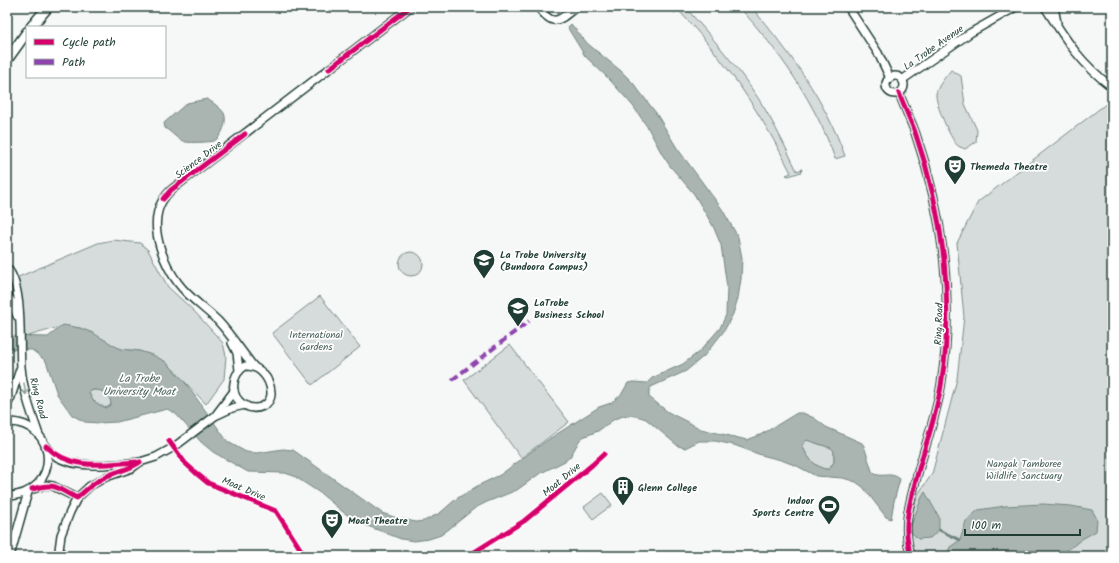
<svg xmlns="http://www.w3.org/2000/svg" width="1119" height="563" font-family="Kalam,sans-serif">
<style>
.green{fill:#d6dcdb;stroke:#7a8c88}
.water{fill:#aab5b1;stroke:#72857f;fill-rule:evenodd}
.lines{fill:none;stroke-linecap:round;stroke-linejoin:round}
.stream{stroke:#72857f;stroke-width:2.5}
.minor-casing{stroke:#1f3d34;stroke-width:10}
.major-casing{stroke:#1f3d34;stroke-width:12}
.minor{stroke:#fff;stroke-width:7}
.major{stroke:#fff;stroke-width:9}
.quiet{stroke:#8e44ad;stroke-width:4;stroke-dasharray:8 4;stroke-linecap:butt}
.cycleway-casing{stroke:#fff;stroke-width:8}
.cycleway{stroke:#d6006c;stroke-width:5}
.oneway{stroke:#8f9e9a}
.labels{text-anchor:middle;stroke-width:3.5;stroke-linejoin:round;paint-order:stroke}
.street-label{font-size:10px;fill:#1f3d34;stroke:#fff}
.poi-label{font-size:10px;font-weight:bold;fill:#1f3d34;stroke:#fff;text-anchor:start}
.park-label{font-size:10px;fill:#445d55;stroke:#fff}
.water-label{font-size:11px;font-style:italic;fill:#49615a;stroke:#fff}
</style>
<rect width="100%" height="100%" fill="#f6f7f7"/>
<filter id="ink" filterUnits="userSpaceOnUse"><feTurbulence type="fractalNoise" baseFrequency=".025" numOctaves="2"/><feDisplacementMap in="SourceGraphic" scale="8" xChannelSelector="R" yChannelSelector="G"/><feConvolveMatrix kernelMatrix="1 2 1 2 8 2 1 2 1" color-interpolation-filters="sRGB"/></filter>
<g filter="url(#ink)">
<g class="green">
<path d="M 676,7 L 685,7 C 711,36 736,65 758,98 C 773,121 785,146 797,171 L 802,169 L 801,172 L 789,176 L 786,175 L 791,173 C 762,114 723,57 678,10 L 674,13 Z"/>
<path d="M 739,7 L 751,7 C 789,51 825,100 845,156 L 835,159 C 816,103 779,51 739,7 Z"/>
<path d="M 951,70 L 961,76 L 965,104 L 977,130 L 976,142 L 965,149 C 963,148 959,147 957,145 C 950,138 935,103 936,94 C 937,87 946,76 951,70 Z"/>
<polygon points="1111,100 1112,101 1112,556 914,556 909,534 910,521 918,494 932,474 957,379 964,317 957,243 978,202"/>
<polygon points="113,240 140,243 148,250 168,287 194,311 223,343 226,356 224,379 206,404 166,362 139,351 120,349 80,328 63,326 25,337 16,278 98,243"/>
<circle cx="411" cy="264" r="12"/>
<polygon points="320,296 360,347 312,385 272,333"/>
<polygon points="510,345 569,422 521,458 464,380"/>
<path d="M 93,390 C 102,389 112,395 111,405 L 106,408 C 99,405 91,401 89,392 Z"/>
<path d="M 807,440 L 831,448 L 834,451 L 834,462 L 829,469 C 818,471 803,454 803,444 Z"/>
<polygon points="603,493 612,505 593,519 584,507"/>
</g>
<g class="water">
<path d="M 571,24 L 588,44 L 621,71 L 633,83 L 656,113 L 677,148 L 722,209 L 738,237 L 742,258 L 741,279 L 738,298 L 733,314 L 724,331 L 704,356 L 686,371 L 651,387 L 649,391 L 649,397 L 668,412 L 701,429 L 747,440 L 760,435 L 769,430 L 792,416 L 797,413 L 803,413 L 814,418 L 826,427 L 862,443 L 864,446 L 872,471 L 875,474 C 885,478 890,471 900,479 L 894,501 L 891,519 L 886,517 L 863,487 L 856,482 L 843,478 L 816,476 L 797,466 L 781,460 L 761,455 L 734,445 L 715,441 L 699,441 L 685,448 L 678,446 L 646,419 L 640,417 L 630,415 L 623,416 L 613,420 L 598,431 L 583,437 L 579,441 L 570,457 L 565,461 L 539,474 L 517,490 L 487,502 L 475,508 L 449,529 L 441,535 L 429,539 L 414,541 L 401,539 L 360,523 L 343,512 L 320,493 L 294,476 L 285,473 L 248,472 L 213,452 L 201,442 L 175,413 L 167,409 L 117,422 L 99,423 L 85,422 L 72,415 L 57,394 L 46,361 L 32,350 L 7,349 L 7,336 L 48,337 L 63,325 L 80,328 L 93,333 L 120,349 L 139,351 L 153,355 L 166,362 L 184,381 L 228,442 L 246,452 L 257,453 L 283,449 L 293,450 L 382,513 L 397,518 L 416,522 L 424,521 L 440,513 L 456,499 L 479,485 L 500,475 L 546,441 L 599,407 L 611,403 L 621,395 L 628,383 L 633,382 L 647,383 L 652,378 L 683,364 L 700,351 L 720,328 L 726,315 L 727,287 L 721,245 L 713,226 L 694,194 L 670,166 L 662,154 L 648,128 L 633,106 L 609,79 L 585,56 L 569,30 L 568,27 ZM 93,390 C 102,389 111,395 111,405 L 106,408 C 99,405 91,401 89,392 ZM 807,440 L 831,448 L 834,451 L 834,462 L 829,469 C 818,471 803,454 803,444 Z"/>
<path d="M 207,99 C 213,103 220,107 224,113 C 228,121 222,137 214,141 C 210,142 190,143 186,142 C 177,140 173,133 165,128 L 164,123 L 187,103 Z"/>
<polygon points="925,492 939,517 939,530 930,538 918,539 909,530 922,497"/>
<polygon points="1043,504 1071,506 1092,510 1097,519 1096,531 1082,539 1060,556 946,556 950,547 960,540 966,521 978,510 1005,506"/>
</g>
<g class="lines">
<polyline class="stream" points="939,530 960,540"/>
<g class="minor-casing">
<g id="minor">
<path d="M 538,7 C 554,28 558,21 576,7"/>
<polyline points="848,7 878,53 890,78"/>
<path d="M 1045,7 C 1066,40 1080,63 1112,87"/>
<polyline points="1054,7 1057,23"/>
<circle cx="895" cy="85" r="9"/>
<polyline points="902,80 970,33 1016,7"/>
<path d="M 899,93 C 904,106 910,119 915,132 C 943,213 955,301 941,386 C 936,416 925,446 917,476 C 909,505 902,527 911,556"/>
<path d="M 7,268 C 24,286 19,342 21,367 C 23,390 31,412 39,435"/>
<polyline points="7,295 12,302 17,316"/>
<polyline points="232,343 237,353 239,370"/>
<path d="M 245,366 C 259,365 270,378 271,392 C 272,406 256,412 244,405 C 229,396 231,375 245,366 Z"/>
<path d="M 254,367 C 242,352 231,335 218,321 C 205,308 189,298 178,283 C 164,264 152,234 158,211 C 160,203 165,196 171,190 L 410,7"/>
<polyline points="7,405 11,397 20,369"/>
<polyline points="217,415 232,408 245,405"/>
<path d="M 7,422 C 60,421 62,495 7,496"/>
<path d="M 46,446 C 49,450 53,454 57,457 C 81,470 115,464 140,462"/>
<polyline points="33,489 46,485 53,486 77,498"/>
<polyline points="10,556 28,492"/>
<polyline points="59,556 59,550 61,535 70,512 77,498 90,486 106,477 132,468 140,462 156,457 174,447 215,416 234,391"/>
</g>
</g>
<g class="major-casing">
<g id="major">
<polyline points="31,27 48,7"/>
<polyline points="7,60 27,32"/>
</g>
</g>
<use href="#minor" class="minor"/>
<use href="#major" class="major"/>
<polyline class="quiet" points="452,380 529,321"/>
<g class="cycleway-casing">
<g id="cycleway">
<polyline points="329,69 410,7"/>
<path d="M 899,93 C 904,106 910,119 915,132 C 943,213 955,301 941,386 C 936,416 925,446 917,476 C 909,505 902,527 911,556"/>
<polyline points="163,199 171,190 245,134"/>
<polyline points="169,441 185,463 196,473 208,483 276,511 301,550 307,556"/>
<path d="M 46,446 C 71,471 104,464 136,462"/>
<path d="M 32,489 C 57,482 56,488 77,498 C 86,490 94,482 105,477 C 117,471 129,470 140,462"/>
<polyline points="468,556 524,521 592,465 604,454"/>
</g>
</g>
<use href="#cycleway" class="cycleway"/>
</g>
<defs><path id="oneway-shaft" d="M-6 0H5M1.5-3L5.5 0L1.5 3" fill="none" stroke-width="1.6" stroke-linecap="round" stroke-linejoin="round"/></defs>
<use class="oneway" href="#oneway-shaft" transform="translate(25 389) rotate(80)"/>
</g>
<defs>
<g id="theatre-pin" transform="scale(1.15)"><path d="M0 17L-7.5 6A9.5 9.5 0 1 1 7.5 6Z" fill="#1f3d34" stroke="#fff"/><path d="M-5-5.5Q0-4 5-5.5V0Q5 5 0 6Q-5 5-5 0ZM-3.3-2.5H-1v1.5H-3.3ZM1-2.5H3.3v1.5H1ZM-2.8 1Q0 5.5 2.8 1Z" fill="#fff"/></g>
<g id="university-pin" transform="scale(1.15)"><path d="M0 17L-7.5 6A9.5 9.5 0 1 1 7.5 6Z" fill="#1f3d34" stroke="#fff"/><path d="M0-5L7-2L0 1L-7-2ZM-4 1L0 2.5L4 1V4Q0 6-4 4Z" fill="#fff"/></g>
<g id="building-pin" transform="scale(1.15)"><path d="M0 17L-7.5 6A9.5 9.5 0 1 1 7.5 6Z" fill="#1f3d34" stroke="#fff"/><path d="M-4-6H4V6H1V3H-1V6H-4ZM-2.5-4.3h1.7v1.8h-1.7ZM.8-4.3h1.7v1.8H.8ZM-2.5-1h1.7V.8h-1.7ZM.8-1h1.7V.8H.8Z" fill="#fff"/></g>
<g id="stadium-pin" transform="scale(1.15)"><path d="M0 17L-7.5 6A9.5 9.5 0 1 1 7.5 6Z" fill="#1f3d34" stroke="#fff"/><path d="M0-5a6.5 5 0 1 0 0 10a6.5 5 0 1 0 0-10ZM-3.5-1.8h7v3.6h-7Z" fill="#fff"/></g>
</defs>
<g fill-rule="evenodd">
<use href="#theatre-pin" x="955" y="166"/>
<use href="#university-pin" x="484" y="260"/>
<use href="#university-pin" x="518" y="308"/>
<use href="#building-pin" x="623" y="487"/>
<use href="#stadium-pin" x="829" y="506"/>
<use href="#theatre-pin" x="332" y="520"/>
</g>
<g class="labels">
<g class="street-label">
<text transform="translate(933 47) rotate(-35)" y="4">La Trobe Avenue</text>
<text transform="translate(198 159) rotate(-37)" y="4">Science Drive</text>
<text transform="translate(938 324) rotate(-88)" y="4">Ring Road</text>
<text transform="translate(39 398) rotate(75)" y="4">Ring Road</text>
<text transform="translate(561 479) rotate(-40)" y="4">Moat Drive</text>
<text transform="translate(244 488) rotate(23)" y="4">Moat Drive</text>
</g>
<g class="poi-label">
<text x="970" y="170">Themeda Theatre</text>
<text x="500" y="258">La Trobe University<tspan x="500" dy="12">(Bundoora Campus)</tspan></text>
<text x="534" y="306">LaTrobe<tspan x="534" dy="12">Business School</tspan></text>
<text x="638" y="491">Glenn College</text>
<text x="814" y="504" text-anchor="end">Indoor<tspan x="814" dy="12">Sports Centre</tspan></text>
<text x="348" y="524">Moat Theatre</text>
</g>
<g class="park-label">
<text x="316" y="338">International<tspan x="316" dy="12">Gardens</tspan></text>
<text x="1024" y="467">Nangak Tamboree<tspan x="1024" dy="12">Wildlife Sanctuary</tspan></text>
</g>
<g class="water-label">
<text x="139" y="382">La Trobe<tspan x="139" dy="13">University Moat</tspan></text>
</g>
</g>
<rect width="1119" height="563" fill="none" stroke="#fff" stroke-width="24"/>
<rect x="12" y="12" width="1095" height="539" fill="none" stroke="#1f3d34" stroke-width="1.5" filter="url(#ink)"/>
<rect x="26" y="26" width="140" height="52" fill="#ffffff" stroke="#a5b1ae"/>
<rect x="34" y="39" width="20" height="6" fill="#d6006c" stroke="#a5b1ae"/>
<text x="62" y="46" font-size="12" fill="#1f3d34">Cycle path</text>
<rect x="34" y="59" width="20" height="6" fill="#8e44ad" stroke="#a5b1ae"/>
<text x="62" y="66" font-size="12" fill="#1f3d34">Path</text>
<path d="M965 529v6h115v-6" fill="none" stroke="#1f3d34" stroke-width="2"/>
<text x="971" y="529" font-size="12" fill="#1f3d34" stroke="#ffffff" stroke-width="3" paint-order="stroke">100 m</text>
</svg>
